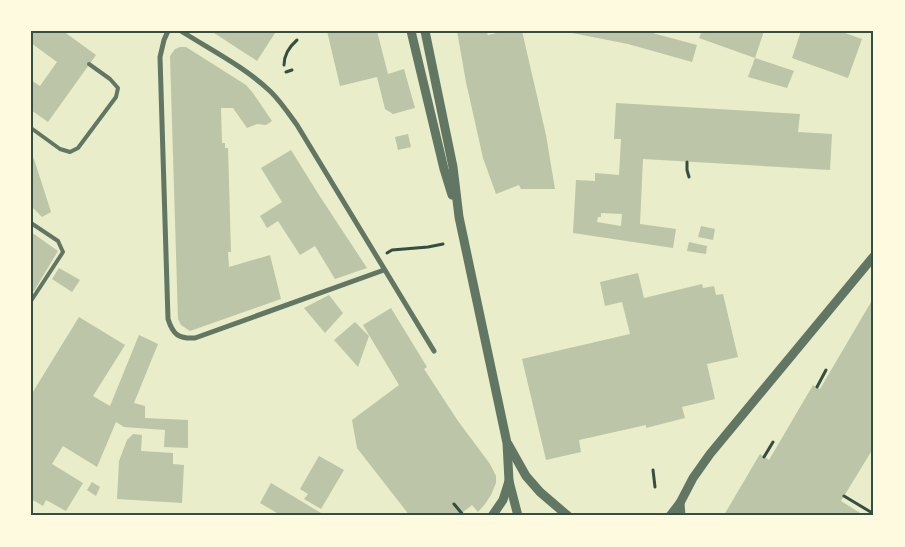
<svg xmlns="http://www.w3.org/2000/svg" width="905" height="547" font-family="'IBM Plex Sans',sans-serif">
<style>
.building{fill:#bcc5a7;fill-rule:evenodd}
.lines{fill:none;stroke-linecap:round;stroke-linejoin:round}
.path{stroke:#344e41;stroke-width:3}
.service{stroke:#617663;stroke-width:4}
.minor{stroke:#617663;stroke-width:5}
.tertiary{stroke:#617663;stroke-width:9}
.neatline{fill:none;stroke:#344e41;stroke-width:2}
</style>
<rect width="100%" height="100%" fill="#e9edc9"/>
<g class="building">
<polygon points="31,31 63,31 96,55 48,122 31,110 31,80 40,86 57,62 31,43"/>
<polygon points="211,31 272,31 275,33 257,61"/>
<polygon points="327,31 377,31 388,74 404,69 415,108 393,114 385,109 377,77 340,86"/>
<polygon points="457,31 486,31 488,35 506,31 522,31 546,135 555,189 521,189 519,185 496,194 483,158 466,82"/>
<polygon points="567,31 645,31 697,45 692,62 628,44 567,32"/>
<polygon points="702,31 764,31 755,58 699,38"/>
<polygon points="801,31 839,31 862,39 848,78 792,58"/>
<polygon points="180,47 186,47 246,85 253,93 272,121 266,125 257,124 247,128 233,108 221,108 222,143 225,143 225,148 228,148 231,252 228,252 229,267 270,255 281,299 190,331 181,325 178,319 170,56 175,49"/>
<polygon points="755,58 794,71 787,88 748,77"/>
<path d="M 616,103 L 800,114 L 798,132 L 832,134 L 830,170 L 643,159 L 640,224 L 676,229 L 673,248 L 573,233 L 576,180 L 595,181 L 595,173 L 619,175 L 621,139 L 614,139 ZM 601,213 L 622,214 L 621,226 L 597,222 L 598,217 L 601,217 Z"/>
<polygon points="408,134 411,147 398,150 395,137"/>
<polygon points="291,150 319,195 367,268 335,279 315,246 300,255 278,221 267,228 260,216 282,202 261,168"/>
<polygon points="31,155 34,159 51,212 42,217 31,206"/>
<polygon points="701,226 715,229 713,240 698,237"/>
<polygon points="31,232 58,251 34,291 31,290"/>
<polygon points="689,242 707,246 706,254 687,251"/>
<polygon points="59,268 80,280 72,292 52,279"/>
<polygon points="638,273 644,298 702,284 703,288 714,286 716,295 723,294 738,357 707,364 715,399 682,407 685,418 646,428 646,425 579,440 581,452 546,460 522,359 630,334 622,302 605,306 600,282"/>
<polygon points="329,295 343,313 325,333 304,308"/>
<polygon points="874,297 874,447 841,501 865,516 724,515 760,454 769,460 813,385 820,389"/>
<polygon points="391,308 427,367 424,369 458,421 490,464 496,476 496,483 491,495 485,504 478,512 472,505 458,516 410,516 357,448 352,420 399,385 363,325"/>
<polygon points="79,317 125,345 93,396 110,406 139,335 158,344 134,403 145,406 145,418 188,420 188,448 164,447 165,430 124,427 116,422 97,467 63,446 52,464 83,483 66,511 46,500 43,506 31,499 31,395"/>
<polygon points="355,322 369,336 358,367 334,340"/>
<polygon points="133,434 142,435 141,451 173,453 173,464 184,465 182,503 117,499 119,461 127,440"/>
<polygon points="319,456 344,470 321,509 304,499 308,494 300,489"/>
<polygon points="92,482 100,487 96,496 87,490"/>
<polygon points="271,483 321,513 320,516 282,516 260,503"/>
</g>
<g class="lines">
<g class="path">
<path d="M 284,65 C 284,54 289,47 297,40"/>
<polyline points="286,72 292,70"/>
<polyline points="687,162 687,170 689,177"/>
<polyline points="387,253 392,250 428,247 443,244"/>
<polyline points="817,387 826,370"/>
<polyline points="764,457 773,442"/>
<polyline points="653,470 655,487"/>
<polyline points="844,496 874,514"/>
<polyline points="454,504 464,516"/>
</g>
<g class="service">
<polyline points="31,128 60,149 70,152 78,148 116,97 118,88 110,79 89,64"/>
<polyline points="31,223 58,241 63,252 31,301"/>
</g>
<g class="minor">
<path d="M 168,31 L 164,40 L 160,57 L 168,319 C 173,335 179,339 195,338 L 384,270"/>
<path d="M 181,31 C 211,50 245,67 271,92 C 281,102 289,114 297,125 L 434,351"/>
</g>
<g class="tertiary">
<polyline points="411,31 444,169 452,195"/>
<polyline points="425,31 453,167 459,217 507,443 509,481 518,516"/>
<polyline points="508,444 526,476 540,492 568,516"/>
<polyline points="680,503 681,516"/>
<polyline points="492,516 503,500 509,481"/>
<polyline points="670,516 680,503 693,478 710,454 874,256"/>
</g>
</g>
<rect width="905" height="547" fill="none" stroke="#fefae0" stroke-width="65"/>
<rect x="32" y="32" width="840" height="482" class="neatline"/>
</svg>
